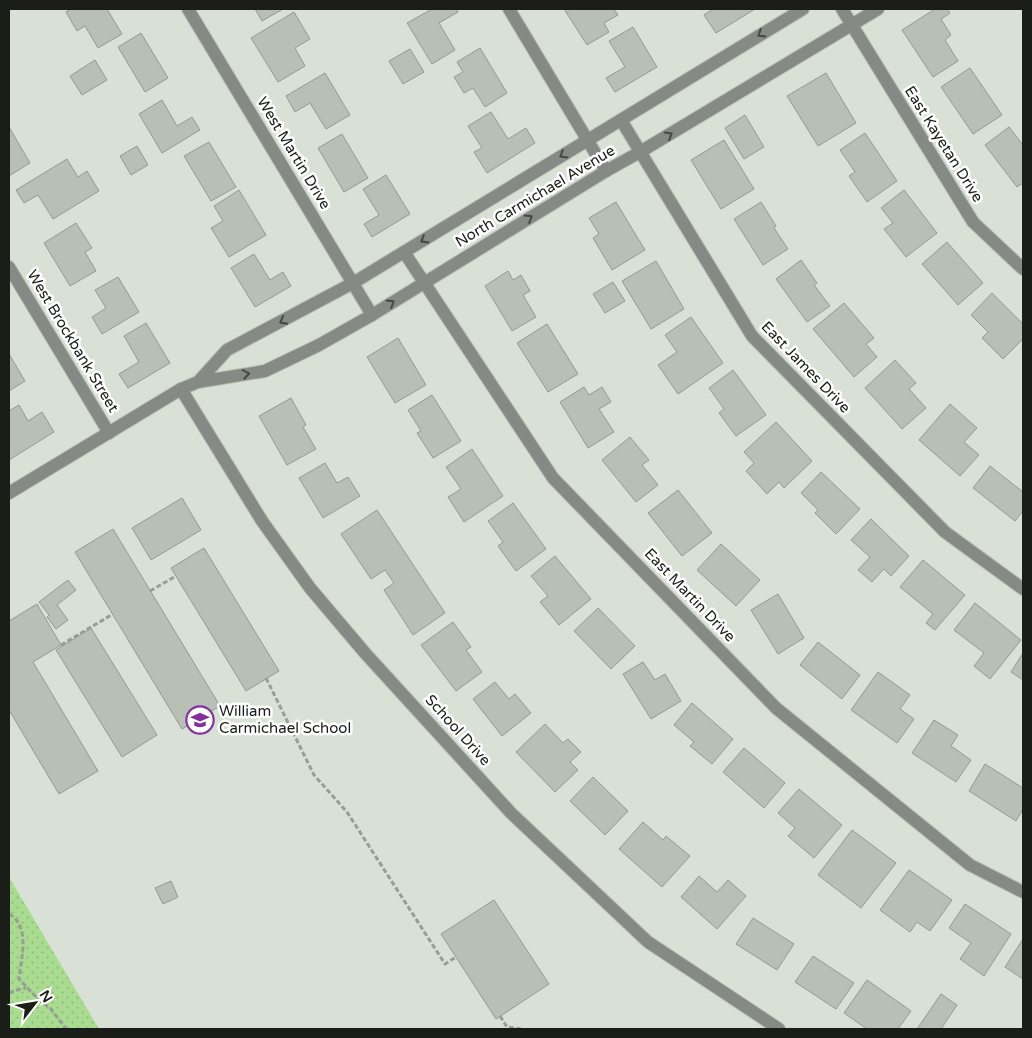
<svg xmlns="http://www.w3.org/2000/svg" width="1032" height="1038" font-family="'Varela Round',sans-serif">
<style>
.green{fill:url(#green-dots)}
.building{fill:#b8c0b5;stroke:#939a8f}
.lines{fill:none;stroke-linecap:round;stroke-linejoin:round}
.street-casing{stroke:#b7beb4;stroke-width:14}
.path{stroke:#989e95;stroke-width:3;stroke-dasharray:5 2.5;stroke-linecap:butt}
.street{stroke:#868a85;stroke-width:12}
.oneway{stroke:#454944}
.labels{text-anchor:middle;stroke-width:5;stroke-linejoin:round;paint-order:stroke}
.street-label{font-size:15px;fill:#1a1d18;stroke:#fff}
.poi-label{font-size:15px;fill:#1a1d18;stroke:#fff;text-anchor:start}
</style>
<defs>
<pattern id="green-dots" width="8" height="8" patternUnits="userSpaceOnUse" patternTransform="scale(1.25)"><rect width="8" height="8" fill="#a9dc91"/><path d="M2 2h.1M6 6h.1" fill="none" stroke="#91bc7c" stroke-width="1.8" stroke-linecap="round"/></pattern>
</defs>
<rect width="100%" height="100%" fill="#d9e1d6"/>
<polygon class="green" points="9,877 99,1029 9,1029"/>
<g class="building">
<polygon points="71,9 107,9 122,34 98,48 85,26 77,31 66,12"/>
<polygon points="255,9 283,9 262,21"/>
<polygon points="432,9 456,9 458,12 439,23 455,50 432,64 407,23"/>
<polygon points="564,9 614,9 618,15 604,23 609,32 587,45"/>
<polygon points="713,9 755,9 716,33 704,15"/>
<polygon points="935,9 947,9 950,13 941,19 951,35 945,40 958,61 933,77 902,30"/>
<polygon points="294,12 310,39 295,48 305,66 278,82 251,38"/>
<polygon points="633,27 657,67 615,92 606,78 625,67 609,41"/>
<polygon points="141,33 168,78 145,92 118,47"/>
<polygon points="480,48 507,93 485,107 473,88 464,93 454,77 463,72 457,62"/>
<polygon points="410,49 424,72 403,84 389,61"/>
<polygon points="95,60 107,80 82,95 70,76"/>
<polygon points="970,68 1002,115 973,134 941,87"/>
<polygon points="325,73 350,115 326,129 310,103 295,112 286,96"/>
<polygon points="826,73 856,123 818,146 787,96"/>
<polygon points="162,100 177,126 192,117 200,130 162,153 139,114"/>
<polygon points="491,112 508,139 526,128 535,143 487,173 474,152 482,148 468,126"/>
<polygon points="745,115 764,147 744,159 725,128"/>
<polygon points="9,127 30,163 9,176"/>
<polygon points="1009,127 1023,145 1023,183 1017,187 985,145"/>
<polygon points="865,133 897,181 867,202 849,176 855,172 840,150"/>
<polygon points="342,134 368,178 344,192 318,148"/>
<polygon points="724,140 754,189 721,209 691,160"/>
<polygon points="209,142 236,187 211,201 184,156"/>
<polygon points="137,146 148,165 131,175 120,156"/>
<polygon points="67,159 78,177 87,171 99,191 53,219 38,195 24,203 16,190"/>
<polygon points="386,175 410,214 372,237 364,224 379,215 363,189"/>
<polygon points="239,190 266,235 229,257 211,228 223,221 214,206"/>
<polygon points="904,190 937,233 906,257 884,229 893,223 881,208"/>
<polygon points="616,202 645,250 612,270 593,238 599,234 589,218"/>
<polygon points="761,202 776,226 774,228 788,249 763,265 734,219"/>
<polygon points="76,223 92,248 85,252 96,271 70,286 44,243"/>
<polygon points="947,242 983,283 958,305 922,264"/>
<polygon points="254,254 270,280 283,272 291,286 255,307 231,268"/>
<polygon points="801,260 817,283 814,285 830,306 807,322 776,279"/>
<polygon points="656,261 684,309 651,329 622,281"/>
<polygon points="508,271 513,280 521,275 530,291 523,295 536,317 512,331 485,286"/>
<polygon points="118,277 139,312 102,334 92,317 106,308 95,290"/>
<polygon points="613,282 625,301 605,313 593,294"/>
<polygon points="992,293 1023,324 1023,339 1003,359 982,338 988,332 971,315"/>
<polygon points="844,303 874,338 866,344 877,357 854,377 813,329"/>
<polygon points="691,317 723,363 678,394 658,365 677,352 665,335"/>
<polygon points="146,323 170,363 128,388 119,374 139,362 124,336"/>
<polygon points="547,324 578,374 548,392 517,343"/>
<polygon points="398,338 426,385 395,403 367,357"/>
<polygon points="9,354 25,381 9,391"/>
<polygon points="895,360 916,383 909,389 926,408 902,429 865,388"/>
<polygon points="733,370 766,415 736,436 719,413 724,409 709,388"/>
<polygon points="584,387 589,395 602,387 611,402 599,409 614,432 588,448 560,402"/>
<polygon points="432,395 461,441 433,458 417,433 421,431 408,410"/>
<polygon points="291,398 306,425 303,427 316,449 287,465 259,416"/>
<polygon points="950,404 977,428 964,442 979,455 960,476 919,440"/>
<polygon points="19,405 28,421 42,412 54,432 9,460 9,411"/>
<polygon points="776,422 812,461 784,488 779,482 767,494 746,471 754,463 744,452"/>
<polygon points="630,437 649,460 642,465 658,485 636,502 602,460"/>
<polygon points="472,449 503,496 464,522 448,497 461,489 446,467"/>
<polygon points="325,463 337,483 348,477 360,496 323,518 299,478"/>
<polygon points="990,466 1023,492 1023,511 1015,521 973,488"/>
<polygon points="821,472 860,509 836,534 815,513 818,510 801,493"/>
<polygon points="678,490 712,533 682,556 648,513"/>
<polygon points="182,498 201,530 151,560 132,528"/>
<polygon points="513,503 546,549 516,571 498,546 503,542 488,521"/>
<polygon points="377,510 445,613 413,635 384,590 394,583 385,570 371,579 341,534"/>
<polygon points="871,519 909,556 891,576 884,569 872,582 858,570 870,557 851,540"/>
<polygon points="113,529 220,706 182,729 75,552"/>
<polygon points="721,544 760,580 736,606 697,570"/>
<polygon points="204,548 279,671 246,691 171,568"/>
<polygon points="555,556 591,599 559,625 540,602 548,596 531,576"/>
<polygon points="923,560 965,595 935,630 926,623 933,614 900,587"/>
<polygon points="68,580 76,590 57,605 68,620 56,629 47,617 49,615 39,602"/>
<polygon points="778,594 804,638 778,654 751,610"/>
<polygon points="975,603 1021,640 990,679 974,666 984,653 954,630"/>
<polygon points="37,604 61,645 33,662 98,771 59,794 9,710 9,621"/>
<polygon points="598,608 635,646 611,669 574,631"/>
<polygon points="453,622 471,647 466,650 482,672 456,691 421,645"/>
<polygon points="91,628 157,735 122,757 56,650"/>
<polygon points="818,642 860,675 842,699 800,665"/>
<polygon points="1023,653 1023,680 1011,672"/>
<polygon points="643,662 655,680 665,674 681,701 651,719 623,674"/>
<polygon points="878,672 910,695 900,709 914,719 897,743 851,710"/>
<polygon points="495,682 509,699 515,694 531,713 502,736 473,699"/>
<polygon points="692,703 733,739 712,764 690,746 694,742 674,725"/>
<polygon points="934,720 958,735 951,746 971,760 956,782 912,753"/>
<polygon points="545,724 563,743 568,739 581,752 570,762 578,770 555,792 516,752"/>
<polygon points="744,748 785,783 764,808 723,772"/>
<polygon points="985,764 1023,788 1023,809 1016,821 969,791"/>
<polygon points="593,777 628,811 605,835 570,801"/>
<polygon points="799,789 842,825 814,858 788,836 795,828 778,813"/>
<polygon points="643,822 663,840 666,836 690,856 662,887 619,849"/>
<polygon points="852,830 896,863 861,908 818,875"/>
<polygon points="909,870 952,900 930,931 917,922 910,932 880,910"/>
<polygon points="699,876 717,892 728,880 746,896 717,929 681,897"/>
<polygon points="171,881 178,897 163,904 155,888"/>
<polygon points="494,900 549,984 496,1019 441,934"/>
<polygon points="965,904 1011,934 984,976 960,959 971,943 949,928"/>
<polygon points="753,918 794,944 777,970 736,944"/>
<polygon points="1023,939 1023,979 1005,967"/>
<polygon points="813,956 854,983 836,1009 795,982"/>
<polygon points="867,980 911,1011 898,1029 867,1029 844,1013"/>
<polygon points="941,994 957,1005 941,1029 917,1029"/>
</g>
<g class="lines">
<g class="street-casing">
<g id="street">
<polyline points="188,9 372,315"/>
<polyline points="509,9 606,171"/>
<polyline points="842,9 973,222 1023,269"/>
<polyline points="621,120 752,336 945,532 1023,589"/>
<polyline points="404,252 553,478 776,708 970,865 1023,892"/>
<polyline points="9,267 109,433"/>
<polyline points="198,382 227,350 353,283 803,9"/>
<polyline points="181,389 262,521 310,588 365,653 511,813 648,942 779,1029"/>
<polyline points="9,493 181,389 198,382 265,371 319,345 372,315 606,171 640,152 878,9"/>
</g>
</g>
<g class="path">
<polyline points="150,591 176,576"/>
<polyline points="61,645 113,614"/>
<polyline points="266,678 314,775 347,812 445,964 456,957"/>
<path d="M 9,914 C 31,926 21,959 19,979 L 39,1000 L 51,1009 L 66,1029"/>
<polyline points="9,993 17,990 26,988"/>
<polyline points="500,1016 507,1027 521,1029"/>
</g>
<use href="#street" class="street"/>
</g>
<defs><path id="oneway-chevron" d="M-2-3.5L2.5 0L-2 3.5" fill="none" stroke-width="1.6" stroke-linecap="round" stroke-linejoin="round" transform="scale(1.25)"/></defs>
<g class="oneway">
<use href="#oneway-chevron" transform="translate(761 34) rotate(148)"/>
<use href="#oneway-chevron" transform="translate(669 135) rotate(-31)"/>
<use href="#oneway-chevron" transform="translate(563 155) rotate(149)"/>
<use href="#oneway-chevron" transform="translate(529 218) rotate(-32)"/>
<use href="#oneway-chevron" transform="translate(424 240) rotate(149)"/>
<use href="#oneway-chevron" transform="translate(391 303) rotate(-32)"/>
<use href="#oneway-chevron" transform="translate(283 321) rotate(152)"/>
<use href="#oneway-chevron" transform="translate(246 374) rotate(-10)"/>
</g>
<defs>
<g id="school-ring" transform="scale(1.4375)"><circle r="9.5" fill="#fff" stroke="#8431a0" stroke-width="1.5"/><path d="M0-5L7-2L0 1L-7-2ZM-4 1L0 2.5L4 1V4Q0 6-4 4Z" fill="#8431a0"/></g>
</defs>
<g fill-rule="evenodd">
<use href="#school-ring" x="200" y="720"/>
</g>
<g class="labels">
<g class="street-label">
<text transform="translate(944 144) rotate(58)" y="5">East Kayetan Drive</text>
<text transform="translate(294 153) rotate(59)" y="5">West Martin Drive</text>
<text transform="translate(535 196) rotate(-31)" y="5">North Carmichael Avenue</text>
<text transform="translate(73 341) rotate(59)" y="5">West Brockbank Street</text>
<text transform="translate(806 367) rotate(46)" y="5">East James Drive</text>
<text transform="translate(690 595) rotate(46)" y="5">East Martin Drive</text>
<text transform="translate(458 730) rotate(48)" y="5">School Drive</text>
</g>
<g class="poi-label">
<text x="219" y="716">William<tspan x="219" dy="17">Carmichael School</tspan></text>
</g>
</g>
<rect width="1032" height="1038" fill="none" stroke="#1a1d18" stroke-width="20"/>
<g transform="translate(35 1003) rotate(59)" stroke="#ffffff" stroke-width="4" paint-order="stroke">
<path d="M0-4L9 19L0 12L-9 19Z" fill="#1a1d18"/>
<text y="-8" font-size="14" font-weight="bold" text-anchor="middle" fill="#1a1d18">N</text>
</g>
</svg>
